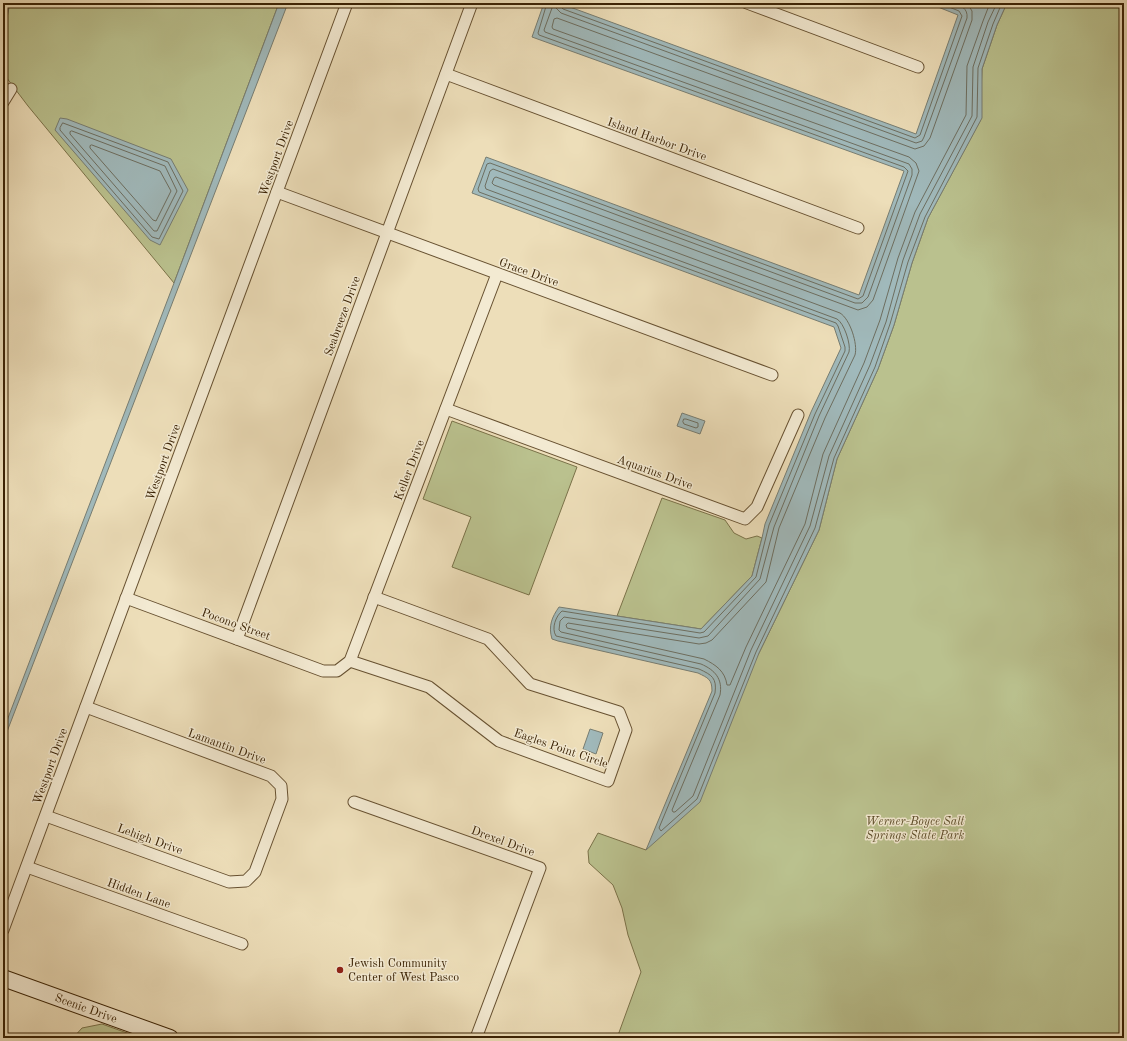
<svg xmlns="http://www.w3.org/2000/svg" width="1127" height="1041" font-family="'Old Standard TT',serif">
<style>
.green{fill:#bac18e;stroke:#7a7249}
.water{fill:#a0b9bb;stroke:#777d72}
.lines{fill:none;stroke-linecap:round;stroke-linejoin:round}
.shore{stroke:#6d6e60;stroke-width:1}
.street-casing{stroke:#675131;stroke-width:13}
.secondary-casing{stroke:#3a2204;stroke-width:18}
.street{stroke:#f3ead2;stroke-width:11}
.secondary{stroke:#f3ead2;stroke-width:16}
.poi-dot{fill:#8f2418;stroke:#f3ead2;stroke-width:1.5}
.labels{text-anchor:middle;stroke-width:3;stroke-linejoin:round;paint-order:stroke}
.street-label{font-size:12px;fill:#3a2204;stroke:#f3ead2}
.park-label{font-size:12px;font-style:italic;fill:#5a4a26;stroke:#f3ead2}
.poi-label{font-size:12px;fill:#3a2204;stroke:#f3ead2;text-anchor:start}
</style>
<rect width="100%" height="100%" fill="#eddeb9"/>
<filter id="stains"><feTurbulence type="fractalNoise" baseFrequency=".005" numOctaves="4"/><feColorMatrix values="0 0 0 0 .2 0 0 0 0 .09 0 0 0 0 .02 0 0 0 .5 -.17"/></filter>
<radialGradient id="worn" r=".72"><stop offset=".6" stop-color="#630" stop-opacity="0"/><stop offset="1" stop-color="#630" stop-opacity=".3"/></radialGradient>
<g class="green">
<polygon points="3,3 279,3 174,283 28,106 3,73"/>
<polygon points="1007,3 1124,3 1124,1038 617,1038 641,972 628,935 622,908 613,885 589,863 588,851 598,833 646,850 759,653 819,530 837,459 878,369 894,325 912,263 928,218 980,121 982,69 997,25"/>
<polygon points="452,421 577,467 529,595 452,567 471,517 423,499"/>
<polygon points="662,498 725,520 734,533 746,539 757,536 762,538 752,576 701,629 617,616"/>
<polygon points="102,1024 141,1038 73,1038 82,1028"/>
</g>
<g class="water">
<polygon points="3,3 10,3 3,38"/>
<polygon points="279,3 288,3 3,742 3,731 174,283"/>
<path d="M 544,3 L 559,3 L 916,134 L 958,15 L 928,3 L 1007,3 L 997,25 L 982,69 L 982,118 L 928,218 L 912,263 L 894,325 L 878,369 L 837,459 L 819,530 L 759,653 L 700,802 L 646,850 L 712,691 C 712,679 708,678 698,673 L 558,641 L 552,639 C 548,626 552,617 559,607 L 701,629 L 752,576 L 762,538 L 765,524 L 811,412 L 841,348 L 834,327 L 472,193 L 486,157 L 859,295 L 904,171 L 532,37 Z"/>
<polygon points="60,118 67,119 171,159 188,190 160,245 150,240 55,130"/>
<polygon points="682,413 705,421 700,434 677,426"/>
<polygon points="590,729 603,733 596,754 583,749"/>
</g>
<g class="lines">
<g class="shore">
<path d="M 547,3 L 538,33 L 539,35 L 904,167 L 908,171 L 863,296 L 858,299 L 490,163 L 487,164 L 478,189 L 479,192 L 836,323 L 838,326 L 845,347 L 845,351 L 815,414 L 769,525 L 756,577 L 704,632 L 700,633 L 562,611 C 556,616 551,628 556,636 L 699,669 C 712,675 717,678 715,693 L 659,828 L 661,831 L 697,799 L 756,652 L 815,528 L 834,458 L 875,367 L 890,324 L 908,262 L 925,217 L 977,117 L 978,68 L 993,24 L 1002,3"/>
<polyline points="560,3 560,6 563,9 915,138 920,135 962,16 959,11 939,3"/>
<path d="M 953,3 C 961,6 968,8 967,18 L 924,137 L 922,141 L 916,143 L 561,13 L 554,6 L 552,8 L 544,30 L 545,32 L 909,164 L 912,169 L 912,175 L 868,297 L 862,303 L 855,303 L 493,169 L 490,171 L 485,186 L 486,189 L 837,319 C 844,323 851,344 849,352 L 819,416 L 774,527 L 760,579 L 708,636 L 699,638 L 564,617 L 560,621 L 559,630 L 561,632 L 701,664 C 715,670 723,679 720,695 L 672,810 L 673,812 L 675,812 L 693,796 L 751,650 L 810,526 L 829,456 L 870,365 L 886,322 L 903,260 L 920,214 L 972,116 L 973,67 L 988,22 L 997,3"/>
<path d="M 967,3 L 972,11 L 972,20 L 930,138 L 924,146 L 915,149 L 557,18 L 554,19 L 552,27 L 553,29 L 909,157 L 916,163 L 919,171 L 873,300 L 867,307 L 858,310 L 496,177 L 494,178 L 492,183 L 494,185 L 840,313 C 850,319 858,344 855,355 L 825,418 L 779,528 L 766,582 L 712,640 L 706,643 L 699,644 L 568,623 L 566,625 L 567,628 L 704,659 C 716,665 725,671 727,685 L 730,685 L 746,647 L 805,524 L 823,454 L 864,363 L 880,320 L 898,258 L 915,212 L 966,115 L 967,66 L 983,21 L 990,3"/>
<polygon points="63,123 168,162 183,191 159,239 152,237 60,130 60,128"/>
<polygon points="72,131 165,166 177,191 157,231 154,231 70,134 70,132"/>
<polygon points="92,145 160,171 171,191 156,221 153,220 90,148 90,146"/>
<polygon points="684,419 686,419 698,423 698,427 696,428 684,424 683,422"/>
</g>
<g class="street-casing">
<g id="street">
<polyline points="747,3 918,67"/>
<polyline points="446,74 858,228"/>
<polyline points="3,102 11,89"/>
<polyline points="277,192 772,375"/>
<polyline points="446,409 745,519 757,507 798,415"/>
<polyline points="126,598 323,671 337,671 350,661 497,274"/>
<polyline points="237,639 472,3"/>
<polyline points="350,661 429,687 499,741 608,781 626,730 619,712 530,684 488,639 374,597"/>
<polyline points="354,802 540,868 476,1038"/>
<polyline points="46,816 229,882 246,881 255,872 282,799 281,786 271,776 86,707"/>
<polyline points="27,867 242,944"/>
<polyline points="3,930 347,3"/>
</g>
</g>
<g class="secondary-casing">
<polyline id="secondary" points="3,978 170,1038"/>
</g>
<use href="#street" class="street"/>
<use href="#secondary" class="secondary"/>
</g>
<circle class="poi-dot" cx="340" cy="970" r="4"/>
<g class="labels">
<g class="street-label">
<text transform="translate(657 139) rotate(20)" y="4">Island Harbor Drive</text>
<text transform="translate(276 158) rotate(-70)" y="4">Westport Drive</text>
<text transform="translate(529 272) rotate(20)" y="4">Grace Drive</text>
<text transform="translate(342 316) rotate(-70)" y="4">Seabreeze Drive</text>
<text transform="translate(163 462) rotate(-70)" y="4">Westport Drive</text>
<text transform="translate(409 470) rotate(-69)" y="4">Keller Drive</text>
<text transform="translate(655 472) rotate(20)" y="4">Aquarius Drive</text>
<text transform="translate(236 624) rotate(20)" y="4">Pocono Street</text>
<text transform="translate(227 746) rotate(20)" y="4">Lamantin Drive</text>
<text transform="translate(561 748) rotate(19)" y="4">Eagles Point Circle</text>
<text transform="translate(50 766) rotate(-70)" y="4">Westport Drive</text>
<text transform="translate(150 839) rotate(20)" y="4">Lehigh Drive</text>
<text transform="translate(503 841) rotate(20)" y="4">Drexel Drive</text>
<text transform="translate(139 893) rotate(20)" y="4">Hidden Lane</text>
<text transform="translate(86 1008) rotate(20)" y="4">Scenic Drive</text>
</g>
<g class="park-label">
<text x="915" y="825">Werner-Boyce Salt<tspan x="915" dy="14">Springs State Park</tspan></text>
</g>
<g class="poi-label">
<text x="348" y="967">Jewish Community<tspan x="348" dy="14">Center of West Pasco</tspan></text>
</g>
</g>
<rect width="1127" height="1041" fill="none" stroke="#eddeb9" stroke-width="16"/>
<rect x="4" y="4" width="1119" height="1033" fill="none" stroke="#3a2204" stroke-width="2"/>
<rect x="8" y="8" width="1111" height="1025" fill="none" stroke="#3a2204"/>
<rect width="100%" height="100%" filter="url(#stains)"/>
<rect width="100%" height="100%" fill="url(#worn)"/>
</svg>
